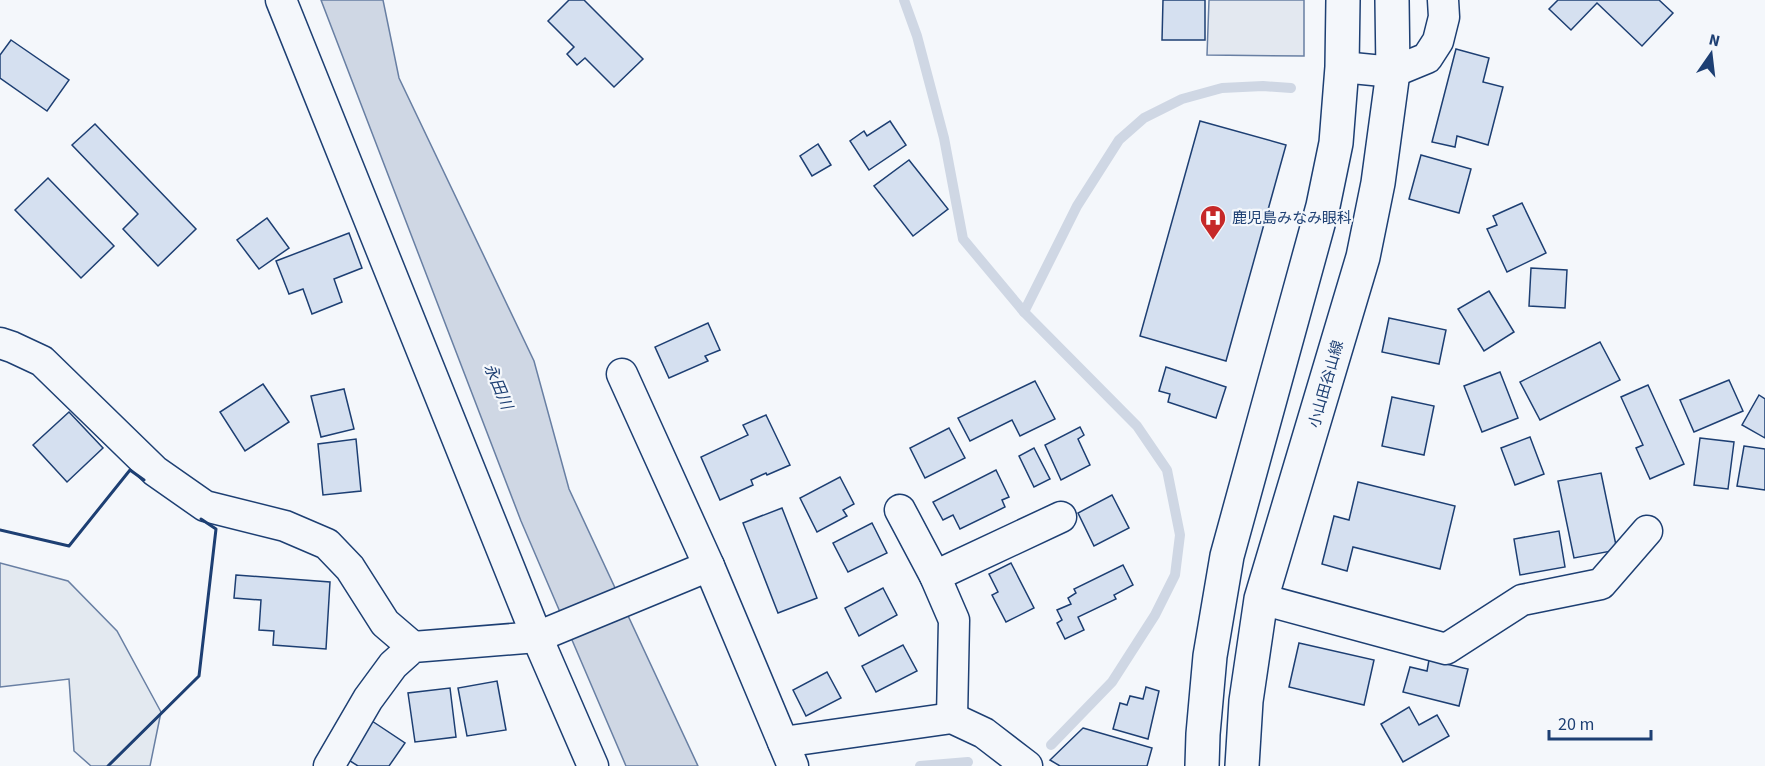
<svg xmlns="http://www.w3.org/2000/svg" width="1765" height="766" font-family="'Source Sans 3','Noto Sans JP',sans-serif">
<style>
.green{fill:#e3e9f0;stroke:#687fa3;stroke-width:1.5}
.parking{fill:#e3e8f0;stroke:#687fa3;stroke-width:1.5}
.water{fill:#cfd7e4;stroke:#687fa3;stroke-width:1.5}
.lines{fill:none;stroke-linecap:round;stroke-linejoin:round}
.stream{stroke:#cfd7e4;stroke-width:10}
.building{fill:#d5e0f0;stroke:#1d3f73;stroke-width:1.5}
.minor-casing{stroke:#1d3f73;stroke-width:33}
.secondary-casing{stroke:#1d3f73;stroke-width:36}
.minor{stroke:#f4f7fb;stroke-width:30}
.secondary{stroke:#f4f7fb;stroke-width:33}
.wall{stroke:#1d3f73;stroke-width:3}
.labels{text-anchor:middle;stroke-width:4.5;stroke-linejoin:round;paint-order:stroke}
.poi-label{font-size:15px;fill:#1d3f73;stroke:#f4f7fb;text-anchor:start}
.street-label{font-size:15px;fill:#1d3f73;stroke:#f4f7fb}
.water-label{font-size:16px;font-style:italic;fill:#1d3f73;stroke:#f4f7fb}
</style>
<rect width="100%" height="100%" fill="#f4f7fb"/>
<polygon class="green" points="0,563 68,581 117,631 161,712 150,766 91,766 74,751 69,679 0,687"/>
<polygon class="parking" points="1209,0 1304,0 1304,56 1207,55"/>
<polygon class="water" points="321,0 383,0 399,78 534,361 569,489 698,766 626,766 521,521"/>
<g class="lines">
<g class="stream">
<polyline points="904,0 917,36 944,138 963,239 1024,312 1137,426 1167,470 1180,535 1175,575 1155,615 1112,682 1051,745"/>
<polyline points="1024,312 1077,206 1119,140 1144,118 1182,99 1222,88 1263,86 1291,88"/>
<polyline points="920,766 968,762"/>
</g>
</g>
<g class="building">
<polygon points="569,0 584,0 643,59 614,87 585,58 577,65 567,54 574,47 548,21"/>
<polygon points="1163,0 1205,0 1205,40 1162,40"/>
<polygon points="1558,0 1659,0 1673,13 1642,46 1597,3 1571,30 1549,9"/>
<polygon points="11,40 69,80 47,111 0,78 0,55"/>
<polygon points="1456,49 1489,58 1483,82 1503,87 1488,145 1457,136 1455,147 1432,142"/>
<polygon points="890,121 906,145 869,170 850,141 864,131 867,136"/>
<polygon points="1200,121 1286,145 1226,361 1140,336"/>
<polygon points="95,124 196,229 158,266 123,229 138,214 72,145"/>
<polygon points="818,144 831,165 812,176 800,156"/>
<polygon points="1421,155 1471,169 1459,213 1409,199"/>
<polygon points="909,160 948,209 913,236 874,186"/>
<polygon points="48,178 114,246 81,278 15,210"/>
<polygon points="1522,203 1546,253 1507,272 1487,229 1497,225 1493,216"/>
<polygon points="267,218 289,248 259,269 237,240"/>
<polygon points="349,233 362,268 334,279 342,302 312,314 303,289 289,294 276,261"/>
<polygon points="1531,268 1567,270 1565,308 1529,306"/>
<polygon points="1489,291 1514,332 1484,351 1458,309"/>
<polygon points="1389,318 1446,330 1439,364 1382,352"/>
<polygon points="708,323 720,350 705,356 708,361 669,378 655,347"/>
<polygon points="1600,342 1620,380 1540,420 1520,382"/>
<polygon points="1166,367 1226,387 1216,418 1168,402 1170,394 1159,391"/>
<polygon points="1500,372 1518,418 1482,432 1464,386"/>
<polygon points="1729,380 1743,411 1694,432 1680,400"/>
<polygon points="1035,381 1055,419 1020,436 1012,420 970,441 958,418"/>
<polygon points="263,384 289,422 245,451 220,412"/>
<polygon points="1648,385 1684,464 1650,479 1636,448 1643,445 1621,397"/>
<polygon points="344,389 354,429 321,437 311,396"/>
<polygon points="1759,395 1765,399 1765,438 1742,425"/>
<polygon points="1392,397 1434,406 1424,455 1382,446"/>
<polygon points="69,412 103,448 67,482 33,445"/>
<polygon points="766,415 790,465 767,475 766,473 751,480 753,485 720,500 701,457 748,435 743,425"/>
<polygon points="1080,427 1084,435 1078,439 1090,465 1061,480 1045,445"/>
<polygon points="949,428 965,458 925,478 910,448"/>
<polygon points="1530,437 1544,474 1515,485 1501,448"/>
<polygon points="1700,438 1734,442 1728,489 1694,485"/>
<polygon points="356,439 361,491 323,495 318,444"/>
<polygon points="1744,446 1765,449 1765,490 1737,486"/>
<polygon points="1034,448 1050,479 1034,487 1019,456"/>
<polygon points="996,470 1009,497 1002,500 1005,507 960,529 953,515 943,520 933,502"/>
<polygon points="1601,473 1617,550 1574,558 1558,481"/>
<polygon points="840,477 854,504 843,510 847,516 817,532 800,498"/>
<polygon points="1358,482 1455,506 1440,569 1353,547 1347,571 1322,564 1334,516 1349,520"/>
<polygon points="1112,495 1129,528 1094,546 1078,513"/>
<polygon points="782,508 817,598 778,613 743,523"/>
<polygon points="872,523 887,553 848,572 833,543"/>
<polygon points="1559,531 1565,567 1520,575 1514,539"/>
<polygon points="1011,563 1034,608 1006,622 992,595 998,592 989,574"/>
<polygon points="1123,565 1133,585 1114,595 1116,599 1078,617 1084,630 1065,639 1057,623 1062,620 1057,610 1071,604 1068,598 1076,593 1074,589"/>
<polygon points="236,575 330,582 326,649 273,645 274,631 259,630 261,600 234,598"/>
<polygon points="883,588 897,615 859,636 845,608"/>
<polygon points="1299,643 1374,660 1364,705 1289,687"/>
<polygon points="903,645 917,671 876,692 862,666"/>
<polygon points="1429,660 1468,669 1459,706 1403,692 1410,667 1427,671"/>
<polygon points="827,672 841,698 806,716 793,690"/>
<polygon points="497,681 506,730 467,736 458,688"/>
<polygon points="1146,687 1159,691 1148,739 1113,729 1120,703 1127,705 1130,696 1143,699"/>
<polygon points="450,688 456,737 415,742 408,693"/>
<polygon points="1409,707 1419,725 1437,715 1449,736 1403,762 1381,724"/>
<polygon points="372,721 405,743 389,766 358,766 347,759"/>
<polygon points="1083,728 1152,748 1147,766 1060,766 1050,760"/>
</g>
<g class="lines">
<g class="minor-casing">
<g id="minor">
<polyline points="281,0 537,637 593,766"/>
<polyline points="1342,67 1393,72 1427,58 1438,41 1444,17 1443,0"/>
<polyline points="0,343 12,347 42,361 155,471 205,506 285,526 327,544 350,568 385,623 413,647"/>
<polyline points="622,374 709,566 793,766"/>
<polyline points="900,510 935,576 954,620 952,718"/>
<polyline points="935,576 1061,517"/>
<polyline points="1261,599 1446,649 1522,600 1601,584 1647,531"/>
<polyline points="783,742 952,718 984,733 1027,766"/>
<polyline points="329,766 368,699 393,665 413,647 537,637 709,566"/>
</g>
</g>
<g class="secondary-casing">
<g id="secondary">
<polyline points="1202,766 1203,734 1210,656 1227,556 1323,206 1336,143 1342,67 1343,0"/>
<polyline points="1242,766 1246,701 1261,599 1363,257 1378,183 1393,72 1392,0"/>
</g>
</g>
<use href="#minor" class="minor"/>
<use href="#secondary" class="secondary"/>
<g class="wall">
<polyline points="0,530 69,546 130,470 144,480"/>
<polyline points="108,766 199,676 216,529 201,519"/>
</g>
</g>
<defs>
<g id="hospital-pin" transform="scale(1.35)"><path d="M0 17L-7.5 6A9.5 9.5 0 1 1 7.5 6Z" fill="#c62828" stroke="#f4f7fb"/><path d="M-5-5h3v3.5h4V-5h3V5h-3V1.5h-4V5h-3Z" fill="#fff"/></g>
</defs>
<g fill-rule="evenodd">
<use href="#hospital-pin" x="1213" y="218"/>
</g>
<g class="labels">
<g class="poi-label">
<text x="1232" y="223">鹿児島みなみ眼科</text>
</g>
<g class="street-label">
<text transform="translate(1326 384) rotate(-74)" y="5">小山田谷山線</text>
</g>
<g class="water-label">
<text transform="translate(499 386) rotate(67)" y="6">永田川</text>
</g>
</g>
<g transform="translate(1711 54) rotate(14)" stroke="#f4f7fb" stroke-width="4.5" paint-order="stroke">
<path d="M0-4.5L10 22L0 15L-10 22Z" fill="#1d3f73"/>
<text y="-9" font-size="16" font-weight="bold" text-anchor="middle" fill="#1d3f73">N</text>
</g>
<path d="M1549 730v9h102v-9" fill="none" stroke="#1d3f73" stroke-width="3"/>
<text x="1558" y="730" font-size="18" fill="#1d3f73" stroke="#f4f7fb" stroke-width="4.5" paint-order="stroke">20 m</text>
</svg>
